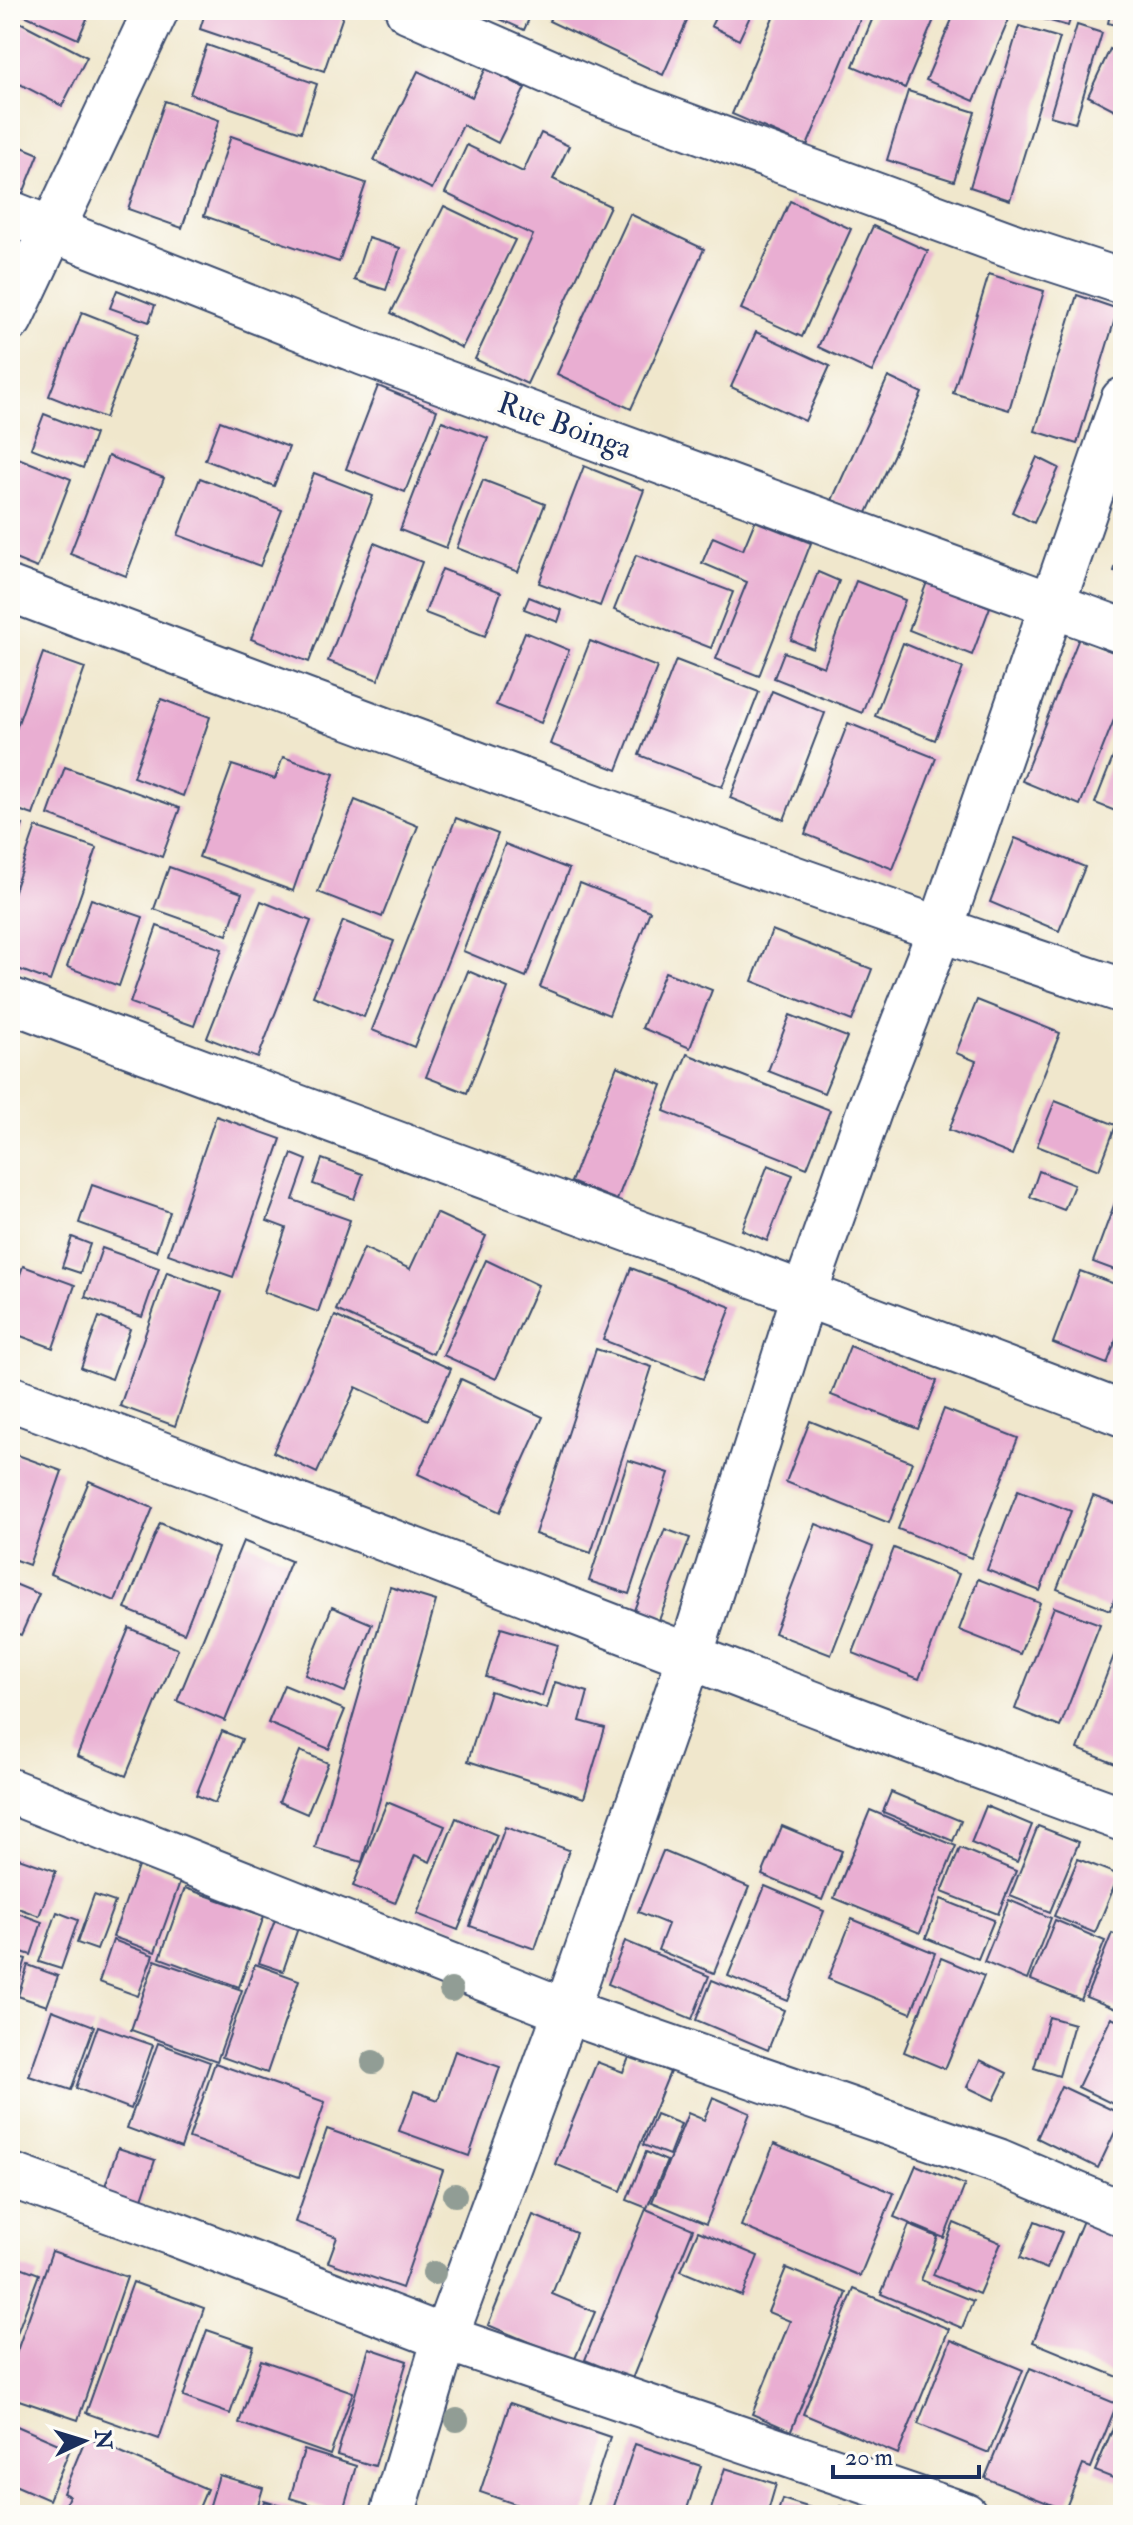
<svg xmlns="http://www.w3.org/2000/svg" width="1133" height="2525" font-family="'IM FELL Double Pica',serif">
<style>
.building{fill:#e9aed2}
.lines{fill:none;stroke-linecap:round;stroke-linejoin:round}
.minor-casing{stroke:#3b4b6e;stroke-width:48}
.minor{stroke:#fff;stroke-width:44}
.tree{fill:#919d95}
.labels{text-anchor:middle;stroke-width:8;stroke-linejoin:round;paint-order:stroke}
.street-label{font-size:30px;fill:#1b2f5e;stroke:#fdfcf7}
</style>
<rect width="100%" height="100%" fill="#fdfcf7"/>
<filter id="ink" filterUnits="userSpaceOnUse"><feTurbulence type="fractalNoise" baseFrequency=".0125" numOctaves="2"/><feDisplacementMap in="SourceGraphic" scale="16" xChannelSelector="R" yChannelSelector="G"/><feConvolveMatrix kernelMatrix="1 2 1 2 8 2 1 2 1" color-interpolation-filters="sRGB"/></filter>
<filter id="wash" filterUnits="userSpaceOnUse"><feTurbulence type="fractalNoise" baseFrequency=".006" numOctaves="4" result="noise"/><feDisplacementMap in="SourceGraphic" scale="32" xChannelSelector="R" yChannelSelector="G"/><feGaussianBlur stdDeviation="1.8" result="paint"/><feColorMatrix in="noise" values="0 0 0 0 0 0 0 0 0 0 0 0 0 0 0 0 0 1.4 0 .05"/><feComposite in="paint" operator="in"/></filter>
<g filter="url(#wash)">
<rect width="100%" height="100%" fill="#f0e7cc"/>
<g id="blocks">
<g class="building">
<polygon points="13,10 91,10 78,39"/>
<polygon points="206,10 345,10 324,71 200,29"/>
<polygon points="480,10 533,10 524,30"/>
<polygon points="554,10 692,10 663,75 549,21"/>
<polygon points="719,10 753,10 739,40 711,26"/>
<polygon points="776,10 864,10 807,146 732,114"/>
<polygon points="876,10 938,10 905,88 853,66"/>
<polygon points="956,10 1013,10 974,101 926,80"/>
<polygon points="1023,10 1073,10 1068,26 1022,13"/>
<polygon points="1111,10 1123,10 1123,27 1108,23"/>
<polygon points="10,17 87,57 62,106 10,79"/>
<polygon points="1077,25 1102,33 1075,123 1050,116"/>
<polygon points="1019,26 1060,38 1010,200 970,187"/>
<polygon points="207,45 317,84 301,132 190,94"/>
<polygon points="1110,49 1123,56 1123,114 1088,96"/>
<polygon points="486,68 525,88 498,143 463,125 432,189 374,160 418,71 472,97"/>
<polygon points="908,91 975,112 954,181 887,160"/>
<polygon points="165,101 219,120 182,228 128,209"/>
<polygon points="541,133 569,146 553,179 610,206 527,384 475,359 533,235 445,193 467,145 523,172"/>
<polygon points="231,136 366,183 339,262 204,216"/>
<polygon points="10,142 39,154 22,196 10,191"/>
<polygon points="790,201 851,229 802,337 741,309"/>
<polygon points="444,206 515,240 462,348 391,313"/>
<polygon points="630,214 704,249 631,409 557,374"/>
<polygon points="873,226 928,251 872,372 818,347"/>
<polygon points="368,238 400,248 386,290 354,280"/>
<polygon points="989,274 1044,291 1009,410 953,393"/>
<polygon points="117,290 155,305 149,322 110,308"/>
<polygon points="1077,295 1118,309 1077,444 1035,431"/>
<polygon points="82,312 138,334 105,418 49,396"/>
<polygon points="756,332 830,366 805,421 731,387"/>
<polygon points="888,377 922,393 866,515 832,500"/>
<polygon points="378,386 437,410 405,492 346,469"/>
<polygon points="44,414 95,434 83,468 31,448"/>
<polygon points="220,421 289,447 274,486 205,460"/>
<polygon points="442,421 488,438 446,548 400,530"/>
<polygon points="13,456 71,479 37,568 10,557 10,464"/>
<polygon points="108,456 164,478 126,576 70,554"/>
<polygon points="1037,457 1059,468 1034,523 1012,512"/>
<polygon points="584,466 644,490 600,606 539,583"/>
<polygon points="314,473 373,496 309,662 251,639"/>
<polygon points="200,478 282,510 260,566 178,535"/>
<polygon points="483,480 545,504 518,572 457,548"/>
<polygon points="755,521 811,543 759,676 716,659 747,582 702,563 713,537 743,550"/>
<polygon points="374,543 422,562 378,680 328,661"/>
<polygon points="1122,546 1123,546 1123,574 1114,571"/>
<polygon points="636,555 733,592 711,648 614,610"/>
<polygon points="442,569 501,592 485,636 425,613"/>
<polygon points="818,572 839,581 813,649 791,640"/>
<polygon points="856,581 905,600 862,713 774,678 784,652 824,667"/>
<polygon points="927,582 990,607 972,655 909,630"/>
<polygon points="529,597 562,610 558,622 524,609"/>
<polygon points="525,632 569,650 541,723 496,705"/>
<polygon points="1079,638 1123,656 1123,697 1080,805 1022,781"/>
<polygon points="590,641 657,667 617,770 550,744"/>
<polygon points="903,643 963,668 935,740 875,716"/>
<polygon points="43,653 85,668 33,815 10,807 10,746"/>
<polygon points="676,660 759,692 722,787 639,755"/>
<polygon points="772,691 825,713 784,820 730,798"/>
<polygon points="161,699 210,717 183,796 133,777"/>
<polygon points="848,723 936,758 893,869 805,834"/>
<polygon points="1114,755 1123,758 1123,814 1095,803"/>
<polygon points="283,757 334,774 293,891 199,857 232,765 275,779"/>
<polygon points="65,767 180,808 162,857 48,815"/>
<polygon points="355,800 418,826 382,917 318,892"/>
<polygon points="456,818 498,834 414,1047 372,1030"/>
<polygon points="10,821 23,825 10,860"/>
<polygon points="36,827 97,848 50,981 10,966 10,902"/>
<polygon points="1015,838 1085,867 1059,931 990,902"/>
<polygon points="505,844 569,869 526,977 463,951"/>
<polygon points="169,867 242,893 227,935 154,909"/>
<polygon points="580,883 650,911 609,1015 540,987"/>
<polygon points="91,899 143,917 119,986 67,967"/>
<polygon points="261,901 311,921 258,1058 207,1038"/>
<polygon points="343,921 394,941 364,1017 313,996"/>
<polygon points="157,926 222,949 194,1026 130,1003"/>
<polygon points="772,930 872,969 852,1021 752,981"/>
<polygon points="468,971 508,988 467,1093 426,1077"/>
<polygon points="665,972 712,990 690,1048 642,1028"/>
<polygon points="977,1000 1060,1033 1012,1155 949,1130 976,1061 956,1053"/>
<polygon points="790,1015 847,1037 824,1093 768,1071"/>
<polygon points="687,1054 830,1110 807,1168 664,1111"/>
<polygon points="617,1066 662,1085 617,1200 571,1182"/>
<polygon points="1055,1101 1116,1125 1099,1170 1037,1146"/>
<polygon points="216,1116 281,1139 233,1277 168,1254"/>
<polygon points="292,1154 307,1160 293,1200 350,1220 318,1312 264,1292 286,1228 267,1221"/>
<polygon points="322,1159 363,1174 354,1199 313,1184"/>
<polygon points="768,1165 793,1175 767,1241 742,1230"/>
<polygon points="1039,1171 1074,1185 1064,1210 1030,1197"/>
<polygon points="92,1185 170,1212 156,1251 79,1223"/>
<polygon points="1117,1197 1123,1199 1123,1273 1093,1262"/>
<polygon points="436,1213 486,1236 433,1354 336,1310 364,1248 410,1269"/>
<polygon points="72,1237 90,1244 80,1273 62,1267"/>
<polygon points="102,1248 159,1268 142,1317 85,1297"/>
<polygon points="486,1260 538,1285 496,1379 443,1355"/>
<polygon points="23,1266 75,1285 53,1348 10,1332 10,1303"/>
<polygon points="631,1268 731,1307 703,1379 603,1340"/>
<polygon points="1080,1271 1123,1287 1123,1321 1107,1364 1053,1343"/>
<polygon points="167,1272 222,1292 175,1426 120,1406"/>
<polygon points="335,1316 451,1369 428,1420 356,1387 317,1473 273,1452"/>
<polygon points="99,1317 130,1329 112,1379 81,1368"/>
<polygon points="850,1346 937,1381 918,1429 831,1395"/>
<polygon points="596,1349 652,1367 591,1553 535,1534"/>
<polygon points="461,1379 543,1417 500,1512 418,1474"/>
<polygon points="944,1409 1018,1438 971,1558 898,1529"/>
<polygon points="810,1421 912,1462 889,1523 786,1482"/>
<polygon points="12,1453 62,1471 29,1565 10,1558"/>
<polygon points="628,1460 669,1473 629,1594 589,1581"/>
<polygon points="89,1481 153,1508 115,1601 50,1574"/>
<polygon points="1018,1490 1071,1511 1040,1591 987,1570"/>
<polygon points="1093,1496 1123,1507 1123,1577 1110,1610 1057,1589"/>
<polygon points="160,1523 218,1548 184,1633 125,1609"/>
<polygon points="816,1524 873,1547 831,1655 774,1633"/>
<polygon points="665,1529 690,1538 658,1623 633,1613"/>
<polygon points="243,1541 291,1561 225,1721 177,1701"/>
<polygon points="894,1548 959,1574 919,1679 853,1653"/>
<polygon points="978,1579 1040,1603 1020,1654 959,1630"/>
<polygon points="10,1582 39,1594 21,1635 10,1631"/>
<polygon points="390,1587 436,1601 362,1862 315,1848"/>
<polygon points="332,1607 372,1624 345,1692 305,1675"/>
<polygon points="1054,1607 1100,1624 1060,1727 1015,1709"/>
<polygon points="129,1628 178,1649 126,1776 77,1756"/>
<polygon points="501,1628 558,1645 542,1696 486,1677"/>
<polygon points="1123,1632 1123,1767 1078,1749"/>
<polygon points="555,1682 588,1692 580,1721 605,1728 584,1798 468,1761 490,1691 547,1709"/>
<polygon points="284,1685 345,1710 329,1749 268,1723"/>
<polygon points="222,1731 242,1739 215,1803 196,1795"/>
<polygon points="300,1751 328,1763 307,1814 279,1802"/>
<polygon points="891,1792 961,1821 953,1841 883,1812"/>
<polygon points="387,1802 445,1826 430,1862 415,1855 395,1903 353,1886"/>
<polygon points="986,1806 1032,1825 1017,1862 971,1843"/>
<polygon points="870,1810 956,1846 920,1933 834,1898"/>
<polygon points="456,1818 497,1835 458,1930 417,1914"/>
<polygon points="782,1826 842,1851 822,1900 762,1875"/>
<polygon points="1038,1826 1079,1842 1050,1912 1010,1896"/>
<polygon points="505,1827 569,1850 535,1949 470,1926"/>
<polygon points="960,1848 1016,1871 998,1914 942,1892"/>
<polygon points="663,1851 749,1887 714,1973 658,1950 668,1924 638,1912"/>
<polygon points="10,1855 56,1871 39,1916 10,1905"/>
<polygon points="1078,1859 1119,1875 1095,1933 1054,1916"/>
<polygon points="139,1864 181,1879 155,1952 113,1937"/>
<polygon points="765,1886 824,1911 788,2001 728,1976"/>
<polygon points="185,1888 264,1916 239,1987 160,1958"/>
<polygon points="94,1895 115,1902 97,1950 77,1943"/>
<polygon points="941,1899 994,1920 978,1959 926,1938"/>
<polygon points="1009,1900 1051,1918 1027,1980 984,1962"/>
<polygon points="10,1910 42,1922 31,1955 10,1948"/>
<polygon points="57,1912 78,1920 61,1969 39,1962"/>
<polygon points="852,1919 935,1953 911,2013 828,1979"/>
<polygon points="275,1920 298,1928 283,1971 259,1963"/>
<polygon points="1055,1920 1105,1941 1081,2000 1031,1980"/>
<polygon points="1112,1933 1123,1938 1123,2012 1086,1997"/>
<polygon points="113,1940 153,1955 138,1996 99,1982"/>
<polygon points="625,1941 709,1976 692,2019 608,1984"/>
<polygon points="10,1954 26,1959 17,1987 10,1984"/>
<polygon points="941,1958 984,1976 945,2069 904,2052"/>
<polygon points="155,1960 242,1990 217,2061 131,2030"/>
<polygon points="255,1964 299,1980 267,2073 222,2057"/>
<polygon points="28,1965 58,1976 47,2006 18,1996"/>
<polygon points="712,1980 784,2010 768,2050 696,2020"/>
<polygon points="52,2010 94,2026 71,2090 29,2076"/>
<polygon points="1049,2017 1074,2024 1059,2076 1034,2068"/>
<polygon points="1111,2018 1123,2023 1123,2109 1078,2087"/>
<polygon points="98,2026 153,2045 131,2109 76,2088"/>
<polygon points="158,2043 210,2062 181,2148 127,2128"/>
<polygon points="455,2051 500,2067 469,2156 399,2131 414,2091 438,2100"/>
<polygon points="630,2055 670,2072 621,2191 555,2164 597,2062 623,2072"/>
<polygon points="980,2060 1007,2073 994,2100 967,2087"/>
<polygon points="215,2063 325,2102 299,2177 189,2138"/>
<polygon points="1061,2086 1123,2115 1098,2168 1037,2138"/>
<polygon points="713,2097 750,2113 706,2224 652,2202 688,2113 704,2120"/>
<polygon points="656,2114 681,2124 669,2155 643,2145"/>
<polygon points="327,2129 443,2170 402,2288 328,2262 337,2237 295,2222"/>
<polygon points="774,2144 894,2193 860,2276 741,2226"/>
<polygon points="118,2148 155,2160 139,2208 102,2195"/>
<polygon points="646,2152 667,2161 647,2208 627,2200"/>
<polygon points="916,2165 965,2185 944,2238 894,2217"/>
<polygon points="646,2209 693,2229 632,2379 585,2360"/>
<polygon points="1086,2213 1123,2228 1123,2379 1033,2342"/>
<polygon points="533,2215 576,2233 552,2294 595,2312 574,2361 488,2325"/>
<polygon points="1035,2221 1062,2232 1047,2269 1020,2258"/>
<polygon points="954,2223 1001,2243 979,2294 933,2275"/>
<polygon points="909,2225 938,2237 921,2280 973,2301 962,2328 881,2294"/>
<polygon points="698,2231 758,2256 742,2296 681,2271"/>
<polygon points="52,2251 127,2277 78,2420 10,2397 10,2371"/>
<polygon points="10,2263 39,2274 16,2336 10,2334"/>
<polygon points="786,2268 847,2293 791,2431 752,2414 790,2321 768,2312"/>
<polygon points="133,2282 204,2308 159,2439 86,2413"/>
<polygon points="854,2289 949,2329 898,2454 803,2414"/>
<polygon points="207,2330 254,2346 230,2414 183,2397"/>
<polygon points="951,2340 1023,2370 989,2453 918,2424"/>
<polygon points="369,2348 407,2361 375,2466 337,2455"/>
<polygon points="261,2360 353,2392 330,2455 239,2423"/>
<polygon points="1030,2368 1117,2404 1091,2468 1083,2465 1065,2510 985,2478"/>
<polygon points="510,2403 610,2437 584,2515 547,2515 480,2492"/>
<polygon points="1123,2404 1123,2482 1095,2471"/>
<polygon points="10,2423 70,2449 49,2500 10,2483"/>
<polygon points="86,2437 207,2489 196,2515 61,2515 69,2496 63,2493"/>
<polygon points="635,2444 701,2466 685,2515 611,2515"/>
<polygon points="304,2450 356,2466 342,2514 290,2498"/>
<polygon points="725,2468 776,2484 767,2515 709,2515"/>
<polygon points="219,2475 263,2488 255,2515 207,2515"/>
<polygon points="782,2499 830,2514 829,2515 777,2515"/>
<polygon points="264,2501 309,2514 309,2515 260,2515"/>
<polygon points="841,2506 864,2514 864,2515 838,2515"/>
</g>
</g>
</g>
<g filter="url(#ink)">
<use href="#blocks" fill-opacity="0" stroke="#3b4b6e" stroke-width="2"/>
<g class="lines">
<g class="minor-casing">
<g id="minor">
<polyline points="408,10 600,94 1019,248 1123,282"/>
<polyline points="10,213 364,353 1123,631"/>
<polyline points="10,319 156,10"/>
<path d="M 10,589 C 379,729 748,867 1123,991"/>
<path d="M 10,1000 C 380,1140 753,1272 1123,1414"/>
<path d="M 10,1398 C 383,1534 750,1684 1123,1819"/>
<polyline points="10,1791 566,2011 998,2161 1123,2214"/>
<polyline points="10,2175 175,2234 445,2338 965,2515"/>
<polyline points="392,2515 445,2338 566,2011 690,1657 805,1292 872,1103 940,930 1123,400"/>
</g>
</g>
<use href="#minor" class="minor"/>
</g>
<g class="tree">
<circle cx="451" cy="1990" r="12"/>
<circle cx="373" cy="2062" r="12"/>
<circle cx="455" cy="2195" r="12"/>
<circle cx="434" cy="2273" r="12"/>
<circle cx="457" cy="2420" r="12"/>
</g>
</g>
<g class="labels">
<g class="street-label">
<text transform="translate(565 425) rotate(20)" y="10">Rue Boinga</text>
</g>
</g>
<rect width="1133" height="2525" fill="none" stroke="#fdfcf7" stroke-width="40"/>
<g transform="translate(84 2441) rotate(86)" stroke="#fdfcf7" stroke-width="6" paint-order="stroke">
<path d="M0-6L14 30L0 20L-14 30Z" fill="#1b2f5e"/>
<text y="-12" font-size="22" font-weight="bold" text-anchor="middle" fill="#1b2f5e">N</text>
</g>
<path d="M833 2465v12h146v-12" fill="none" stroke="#1b2f5e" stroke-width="4"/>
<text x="845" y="2465" font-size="24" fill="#1b2f5e" stroke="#fdfcf7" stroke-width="6" paint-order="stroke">20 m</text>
</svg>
